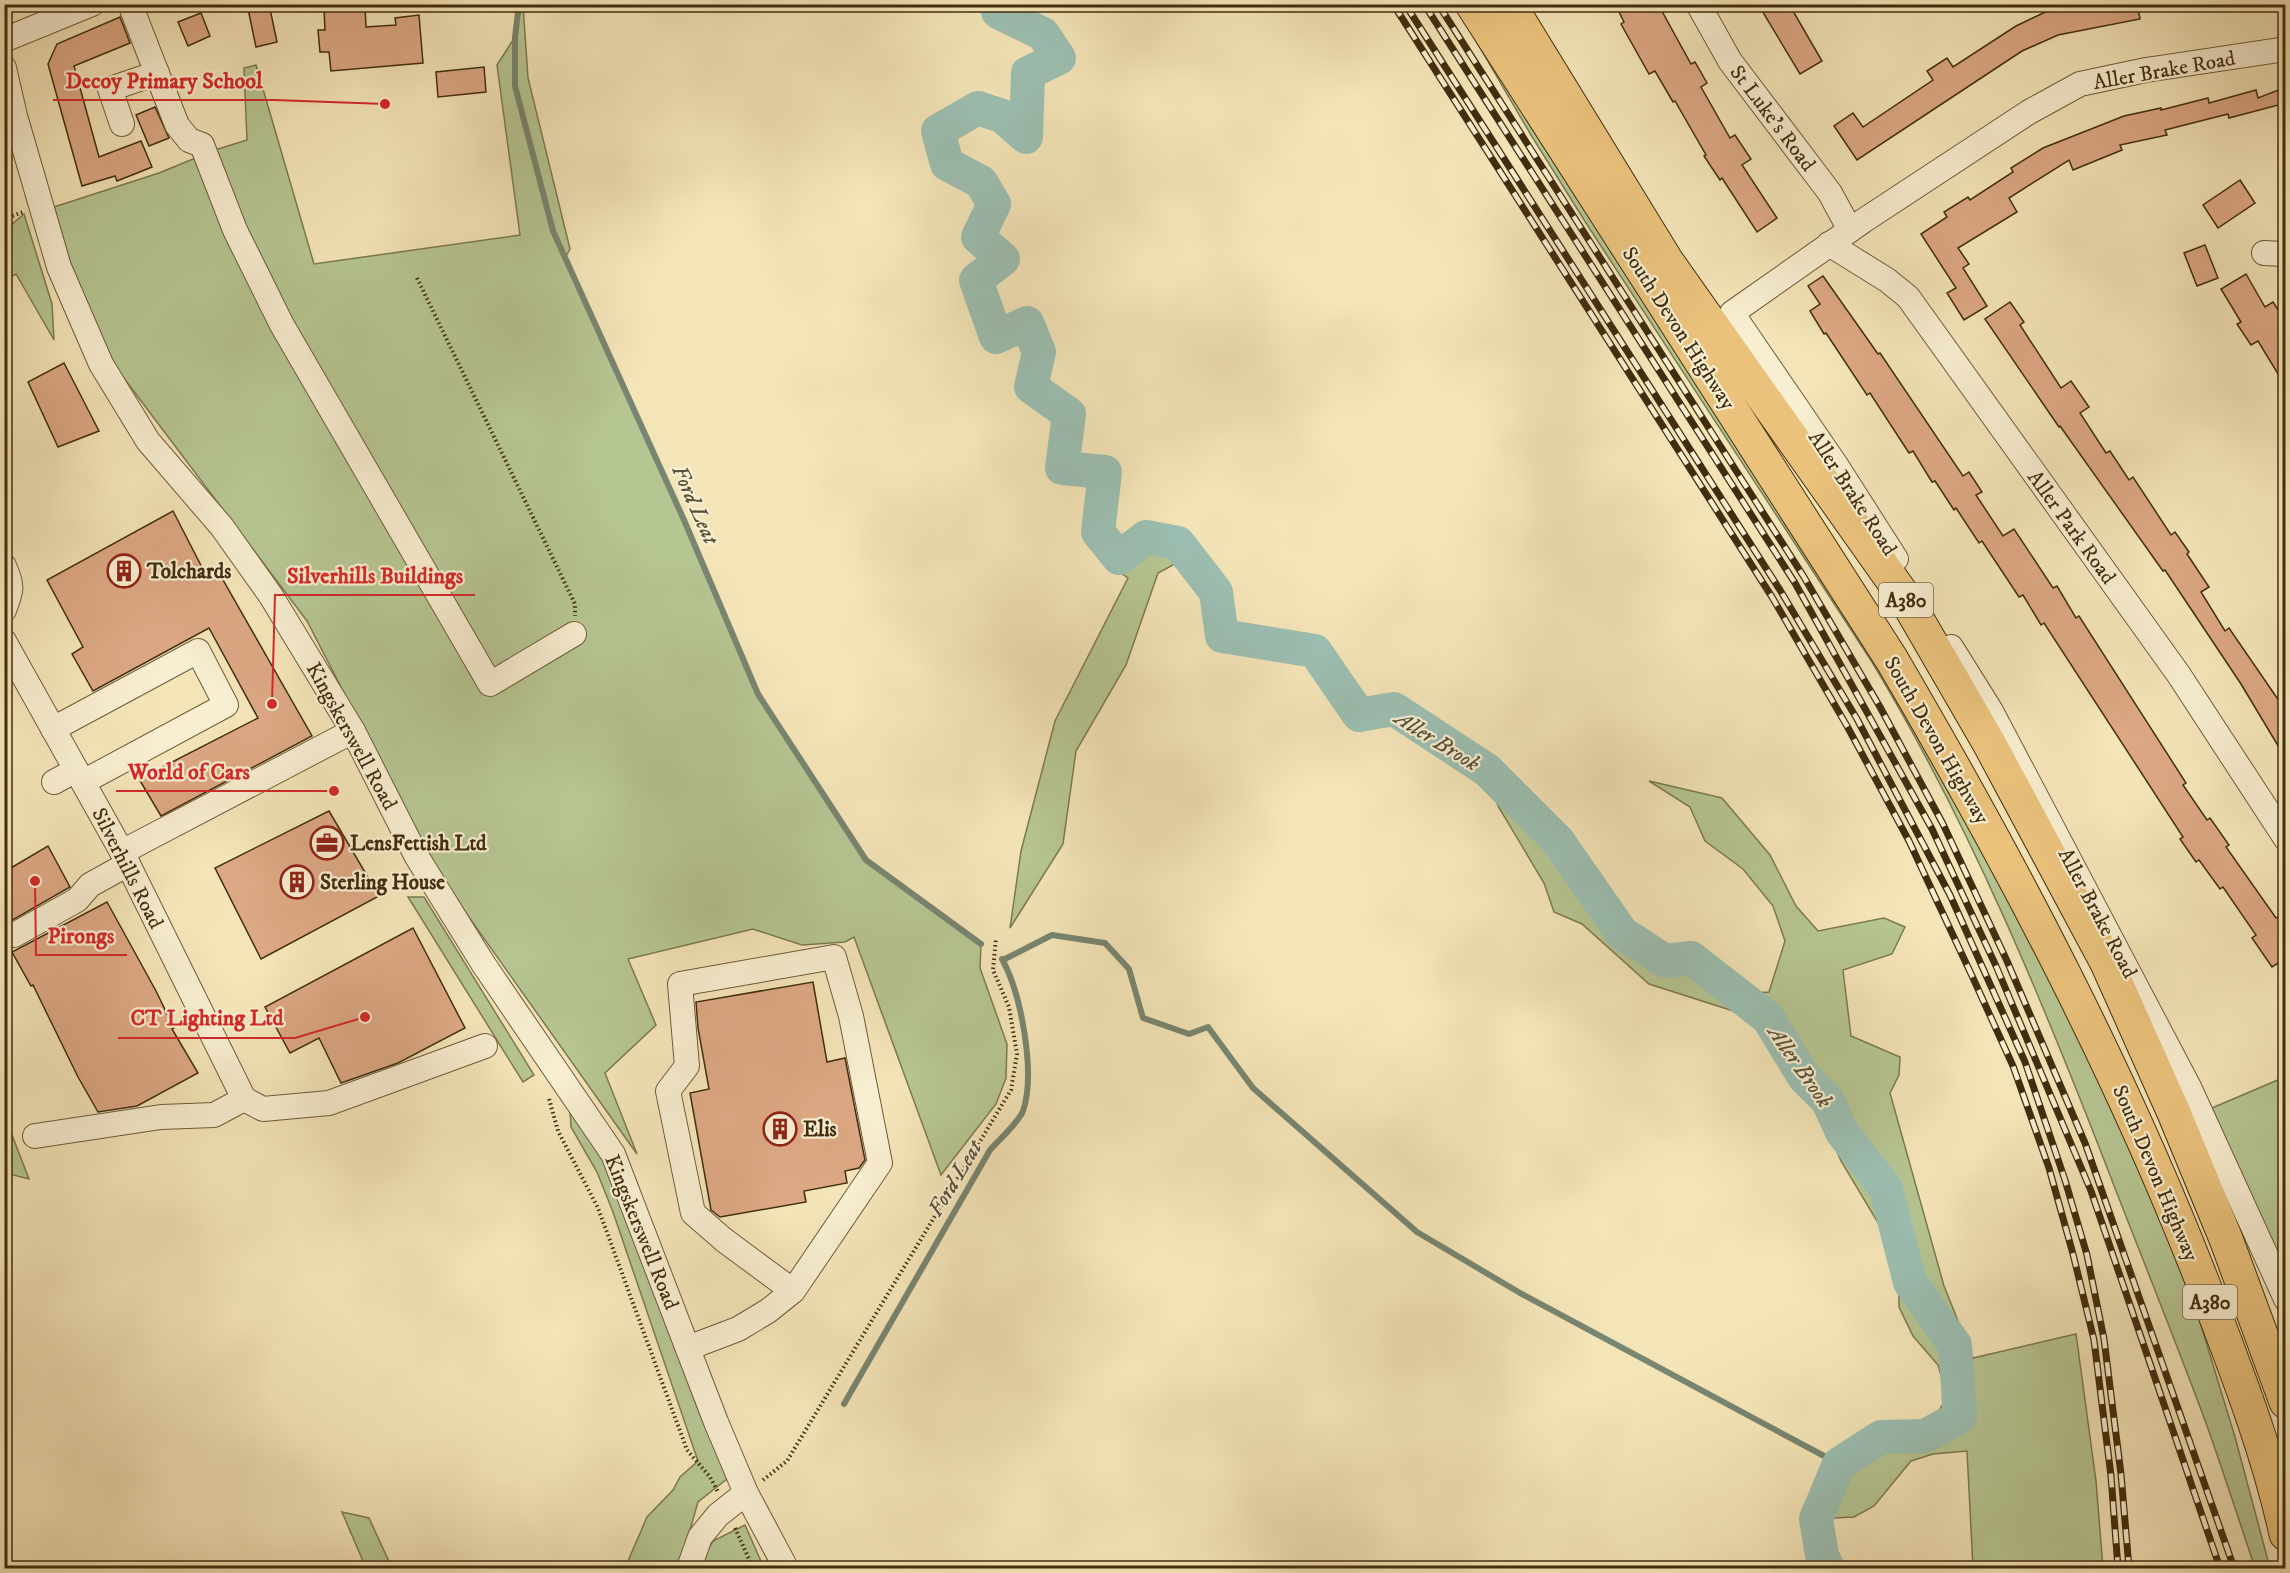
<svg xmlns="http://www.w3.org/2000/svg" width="2290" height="1573" font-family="'IM FELL DW Pica',serif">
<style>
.green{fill:#b6c693;stroke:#7c7a50;stroke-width:1.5}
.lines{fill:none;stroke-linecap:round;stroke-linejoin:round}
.stream{stroke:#788570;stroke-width:6}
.river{stroke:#9cbfb2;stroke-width:34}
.building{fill:#dca883;stroke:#412d0e;stroke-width:1.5}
.minor-casing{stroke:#6e5b38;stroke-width:26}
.highway-casing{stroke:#412d0e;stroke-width:35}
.path{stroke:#412d0e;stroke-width:4;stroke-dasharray:1.5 3;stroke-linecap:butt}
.minor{stroke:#f8eed1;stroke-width:24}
.highway{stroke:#eac27c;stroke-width:33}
.rail-casing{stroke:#412d0e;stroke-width:7}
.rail{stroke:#f8eed1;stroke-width:4.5;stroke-dasharray:14;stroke-linecap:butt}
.labels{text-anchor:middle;stroke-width:4.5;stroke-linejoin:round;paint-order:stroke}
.shield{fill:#f8eed1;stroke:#786748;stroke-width:1.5}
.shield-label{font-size:20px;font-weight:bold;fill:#412d0e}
.street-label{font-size:21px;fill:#412d0e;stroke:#f8eed1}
.poi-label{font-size:21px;font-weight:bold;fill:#412d0e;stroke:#f8eed1;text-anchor:start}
.water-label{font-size:22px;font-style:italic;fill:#585237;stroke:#f8eed1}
.leader{fill:none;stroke:#d62828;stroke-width:2}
.callout-dot{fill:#d62828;stroke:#f8eed1;stroke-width:2}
.callout-label{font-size:22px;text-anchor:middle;font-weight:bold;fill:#d62828;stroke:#f8eed1;stroke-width:4.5;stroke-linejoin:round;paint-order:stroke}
</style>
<rect width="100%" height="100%" fill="#f4e5b8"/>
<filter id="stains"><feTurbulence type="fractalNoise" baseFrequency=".00333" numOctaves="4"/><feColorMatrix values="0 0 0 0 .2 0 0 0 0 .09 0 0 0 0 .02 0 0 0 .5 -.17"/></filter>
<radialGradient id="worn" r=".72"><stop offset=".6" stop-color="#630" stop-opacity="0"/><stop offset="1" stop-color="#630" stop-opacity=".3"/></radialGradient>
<g class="green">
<polygon points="519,5 523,5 528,78 570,249 565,258 684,520 758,694 866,860 981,944 980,968 1007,1044 1006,1078 996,1104 941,1175 854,937 845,942 802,945 753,929 628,959 656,1025 605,1073 637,1154 434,868 307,621 114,365 77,286 54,207 159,173 215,150 247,140 244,68 256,65 314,264 520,235 497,65 515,37"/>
<path d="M 1455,5 L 1469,5 L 1877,630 L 2168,1217 L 2235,1437 L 2270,1568 L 2255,1568 C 2239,1520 2223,1471 2206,1423 C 2176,1342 2144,1263 2113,1183 C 2044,1004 1971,826 1872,662 L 1586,223 L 1531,135 Z"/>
<polygon points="24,214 52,304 54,340 16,274 5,280 5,230"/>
<polygon points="1154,525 1181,534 1188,557 1158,573 1126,665 1076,751 1063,844 1010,928 1021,851 1055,721 1128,578 1102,560 1098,532 1125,535"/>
<polygon points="1487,770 1558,841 1622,933 1665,961 1691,964 1742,994 1769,992 1785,941 1773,906 1743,869 1705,841 1690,807 1649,781 1722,798 1770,855 1796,906 1818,931 1884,918 1905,927 1892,954 1843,970 1851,1036 1900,1057 1899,1075 1890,1093 1944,1286 1973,1358 2076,1334 2096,1481 2103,1568 1973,1568 1967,1451 1933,1454 1911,1461 1874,1506 1854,1517 1816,1519 1814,1482 1828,1458 1860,1443 1932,1424 1947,1396 1938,1365 1913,1336 1899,1307 1899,1280 1880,1226 1841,1161 1814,1097 1749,1016 1649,984 1582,924 1554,912 1544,883 1498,806"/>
<polygon points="408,897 424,897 534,1075 523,1082"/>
<polygon points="2285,1077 2285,1283 2212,1108"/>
<polygon points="570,1111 598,1151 624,1204 694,1399 727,1479 698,1502 679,1568 625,1568 647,1517 673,1490 680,1477 698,1461 613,1212 597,1172 571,1127"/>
<polygon points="4,1117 5,1117 29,1179 5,1173"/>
<polygon points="342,1512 369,1518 392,1568 366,1568"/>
<polygon points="745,1525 764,1568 696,1568 713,1541"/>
</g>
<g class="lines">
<g class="stream">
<polyline points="519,4 515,37 515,86 553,231 684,520 758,694 866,860 981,944"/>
<polyline points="1003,960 1052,935 1105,943 1129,969 1143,1018 1189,1034 1208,1027 1253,1088 1417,1232 1520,1293 1839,1464"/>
<path d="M 844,1404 L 990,1150 C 999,1140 1019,1122 1023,1111 C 1036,1073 1021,993 1002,959"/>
</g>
<polyline class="river" points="999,4 998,12 1043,34 1059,58 1028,73 1026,137 1002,116 978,108 938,131 947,164 981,182 994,204 978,237 1003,259 976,280 996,337 1027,323 1039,352 1031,387 1069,414 1062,468 1105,472 1098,532 1119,558 1146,537 1178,543 1216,592 1222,636 1315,651 1359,715 1394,709 1487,770 1558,841 1622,933 1665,961 1691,958 1768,1018 1804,1077 1828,1101 1842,1132 1886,1189 1910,1282 1955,1345 1960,1417 1925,1436 1881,1437 1839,1464 1816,1519 1822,1555 1828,1568"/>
</g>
<g class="building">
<polygon points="247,4 269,4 277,42 256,47"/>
<polygon points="1615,4 1658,4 1691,64 1695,62 1707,83 1701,87 1730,138 1735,135 1751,159 1742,165 1777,218 1757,232 1722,178 1720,180 1704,156 1706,155 1675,101 1673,102 1655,71 1649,74 1621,24 1624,22"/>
<polygon points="1758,4 1789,4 1822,61 1800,74"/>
<polygon points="2062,4 2137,4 2140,19 2058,35 2022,51 1857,160 1834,126 1853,113 1863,127 1933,80 1927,71 1947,58 1953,67 2016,26"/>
<polygon points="365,6 366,27 396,25 395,18 419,15 423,63 331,71 329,52 320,52 318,30 325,30 324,9"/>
<polygon points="201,13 210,36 188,46 178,22"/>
<polygon points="120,17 130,43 74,66 99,157 141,141 152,167 117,181 115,176 82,186 48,64 57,44"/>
<polygon points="484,67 486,92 438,97 436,72"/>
<polygon points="2286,87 2286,103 2229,118 2228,114 2165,130 2167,135 2120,145 2122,150 2073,170 2069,160 2009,198 2017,212 1958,248 1969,264 1963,268 1987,306 1964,320 1947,293 1956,288 1921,234 1947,217 1944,212 1968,197 1970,200 2013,172 2011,168 2043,148 2124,116 2161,108 2161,110 2208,98 2209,103 2256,90 2258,98"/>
<polygon points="155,107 169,138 149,146 136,115"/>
<polygon points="2240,180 2255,203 2218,228 2203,205"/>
<polygon points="2205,245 2218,278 2197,286 2184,253"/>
<polygon points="2246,274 2265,307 2273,302 2286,322 2286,387 2258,341 2251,345 2237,324 2241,322 2221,289"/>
<polygon points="1823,276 1878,354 1880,353 1963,476 1969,472 1982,492 1976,495 2003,536 2014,529 2053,588 2057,586 2076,618 2079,616 2186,783 2183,785 2207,820 2210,818 2229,845 2226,847 2276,918 2286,911 2286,958 2272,967 2252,938 2256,935 2223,887 2220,889 2199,860 2196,862 2180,839 2183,837 2044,623 2041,625 2023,595 2019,597 1982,541 1979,543 1956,508 1954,510 1935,481 1932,482 1913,451 1909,453 1870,393 1867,395 1826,333 1824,334 1810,311 1820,304 1808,286"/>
<polygon points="2010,302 2024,322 2020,325 2061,388 2071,381 2089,407 2080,413 2106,453 2110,451 2129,480 2133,477 2171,535 2175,532 2189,552 2187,554 2209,587 2201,592 2225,631 2229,628 2286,711 2286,759 2241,684 2165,570 2163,571 2060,426 2059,427 1985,319"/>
<polygon points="64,363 99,431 58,447 28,382"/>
<polygon points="173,511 208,579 219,573 312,736 161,816 139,779 258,718 209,628 93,691 72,654 83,647 47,580"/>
<polygon points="329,811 379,896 261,959 215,868"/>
<polygon points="48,846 70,887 4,925 4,872"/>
<polygon points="107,902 156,991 174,1028 172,1029 198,1073 137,1106 98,1112 78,1077 33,985 31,986 12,952"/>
<polygon points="413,928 465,1028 398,1063 341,1083 319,1038 290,1053 265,1007"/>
<polygon points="813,982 827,1062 845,1058 865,1160 859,1168 845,1171 847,1183 804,1191 806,1202 720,1217 711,1210 690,1093 709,1089 698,1028 696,1002"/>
</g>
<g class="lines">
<g class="minor-casing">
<g id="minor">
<polyline points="130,4 177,125 189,140 202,145 235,230 282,325 490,684 574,634"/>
<polyline points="1698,4 1730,61 1830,193 1850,230"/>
<polyline points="4,40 92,4"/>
<polyline points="4,68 15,116 59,267 101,364 148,441 222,527 271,596 353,731 417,857 484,965 613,1154 716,1422 746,1493 786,1568"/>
<polyline points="122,124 110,89 157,73"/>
<polyline points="1829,244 1887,280 1908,297 2179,675 2286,839"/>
<polyline points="2264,253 2283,254"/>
<polyline points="1896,559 1836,465 1732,313 1863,221 2029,112 2080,84 2146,70 2286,49"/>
<path d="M 4,566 C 13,586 12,590 4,610"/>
<polyline points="4,641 122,852 244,1099 214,1115 161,1117 35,1136"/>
<polyline points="1951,647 1991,711 2189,1087 2286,1299"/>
<polyline points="53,729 198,651 226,705 83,782"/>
<polyline points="54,782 76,770"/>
<polyline points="122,852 353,731"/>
<polyline points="14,935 77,900 90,885 128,864"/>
<polyline points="244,1099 263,1109 329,1103 485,1046"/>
<polyline points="688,1348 738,1329 768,1311 793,1291 880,1163 851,1016 834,957 680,984 687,1066 668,1091 693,1213 724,1240 793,1291"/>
<polyline points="689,1568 700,1537 718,1515 746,1493"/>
</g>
</g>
<g class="highway-casing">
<g id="highway">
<path d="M 1472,4 L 1892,660 C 2011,863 2121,1071 2206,1291 C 2236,1370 2268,1451 2286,1534"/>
<polyline points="1509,4 1666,260 1905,598 1989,743 2107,963 2174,1113 2226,1239 2286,1402"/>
</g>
</g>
<g class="path">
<polyline points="4,219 23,212"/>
<polyline points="417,278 575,604 575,616"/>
<polyline points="549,1099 558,1131 598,1208 687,1450 710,1477 718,1492"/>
<polyline points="763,1480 787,1461 1011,1090 1017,1054 1009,1007 993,970 996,938"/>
<polyline points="735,1528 753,1568"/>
</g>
<use href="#minor" class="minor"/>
<use href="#highway" class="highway"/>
<g class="rail-casing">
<g id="rail">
<polyline points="1393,4 1772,597 1847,726 1909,841 1973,978 2013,1066 2049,1168 2073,1254 2094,1340 2111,1476 2118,1568"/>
<polyline points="1405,4 1780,590 1857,719 1950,895 2025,1062 2065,1180 2087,1255 2104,1339 2121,1474 2129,1568"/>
<polyline points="1424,4 1795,583 1932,829 1996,966 2091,1191 2220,1568"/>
<polyline points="1438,4 1804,577 1880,707 1943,824 2007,961 2085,1143 2234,1568"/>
</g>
</g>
<use href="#rail" class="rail"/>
</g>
<defs>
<g id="building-ring" transform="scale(1.725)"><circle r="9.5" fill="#f8eed1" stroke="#8f2418" stroke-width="1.5"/><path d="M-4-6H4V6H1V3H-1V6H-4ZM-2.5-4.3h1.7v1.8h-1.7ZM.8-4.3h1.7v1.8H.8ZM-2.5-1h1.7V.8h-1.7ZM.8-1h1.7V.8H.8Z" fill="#8f2418"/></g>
<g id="office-ring" transform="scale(1.725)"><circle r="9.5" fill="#f8eed1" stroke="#8f2418" stroke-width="1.5"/><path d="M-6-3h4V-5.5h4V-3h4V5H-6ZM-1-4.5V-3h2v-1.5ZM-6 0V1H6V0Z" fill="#8f2418"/></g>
</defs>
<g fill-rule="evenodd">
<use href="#building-ring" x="124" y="571"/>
<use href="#office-ring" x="327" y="843"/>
<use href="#building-ring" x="297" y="882"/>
<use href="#building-ring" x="780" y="1129"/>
</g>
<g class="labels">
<g class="shield">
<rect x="1879" y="583" width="54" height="34" rx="4.5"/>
<rect x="2183" y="1285" width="54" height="34" rx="4.5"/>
</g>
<g class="shield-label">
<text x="1906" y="607">A380</text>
<text x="2210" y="1309">A380</text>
</g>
<g class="street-label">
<text transform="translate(2164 70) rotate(-10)" y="7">Aller Brake Road</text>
<text transform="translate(1773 118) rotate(53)" y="7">St Luke's Road</text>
<text transform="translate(1679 328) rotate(57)" y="7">South Devon Highway</text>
<text transform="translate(1853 493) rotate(57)" y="7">Aller Brake Road</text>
<text transform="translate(2072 527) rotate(54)" y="7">Aller Park Road</text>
<text transform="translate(352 736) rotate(61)" y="7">Kingskerswell Road</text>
<text transform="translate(1937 740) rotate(60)" y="7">South Devon Highway</text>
<text transform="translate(128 868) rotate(63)" y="7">Silverhills Road</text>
<text transform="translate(2098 913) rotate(62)" y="7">Aller Brake Road</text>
<text transform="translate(2156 1173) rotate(67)" y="7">South Devon Highway</text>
<text transform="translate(642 1232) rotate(68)" y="7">Kingskerswell Road</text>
</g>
<g class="poi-label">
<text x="147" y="578">Tolchards</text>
<text x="350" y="850">LensFettish Ltd</text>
<text x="320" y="889">Sterling House</text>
<text x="803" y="1136">Elis</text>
</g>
<g class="water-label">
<text transform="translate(696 504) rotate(66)" y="8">Ford Leat</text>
<text transform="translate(1438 740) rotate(32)" y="8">Aller Brook</text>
<text transform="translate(1801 1066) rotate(55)" y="8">Aller Brook</text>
<text transform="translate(954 1178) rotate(-59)" y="8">Ford Leat</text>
</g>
</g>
<path class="leader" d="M385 104L274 100H53M272 704L275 595H475M334 791L262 791H116M35 881L36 955H127M365 1017L295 1038H118"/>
<g class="callout-dot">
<circle cx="385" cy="104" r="6"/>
<circle cx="272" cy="704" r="6"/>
<circle cx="334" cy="791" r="6"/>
<circle cx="35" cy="881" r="6"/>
<circle cx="365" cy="1017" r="6"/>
</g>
<g class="callout-label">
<text x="164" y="88">Decoy Primary School</text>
<text x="375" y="583">Silverhills Buildings</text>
<text x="189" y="779">World of Cars</text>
<text x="81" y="943">Pirongs</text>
<text x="207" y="1025">CT Lighting Ltd</text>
</g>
<rect width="2290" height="1573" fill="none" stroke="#f4e5b8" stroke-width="24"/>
<rect x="6" y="6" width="2278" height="1561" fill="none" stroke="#412d0e" stroke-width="3"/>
<rect x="12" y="12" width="2266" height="1549" fill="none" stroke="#412d0e" stroke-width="1.5"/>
<rect width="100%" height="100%" filter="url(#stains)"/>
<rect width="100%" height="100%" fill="url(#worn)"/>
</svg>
